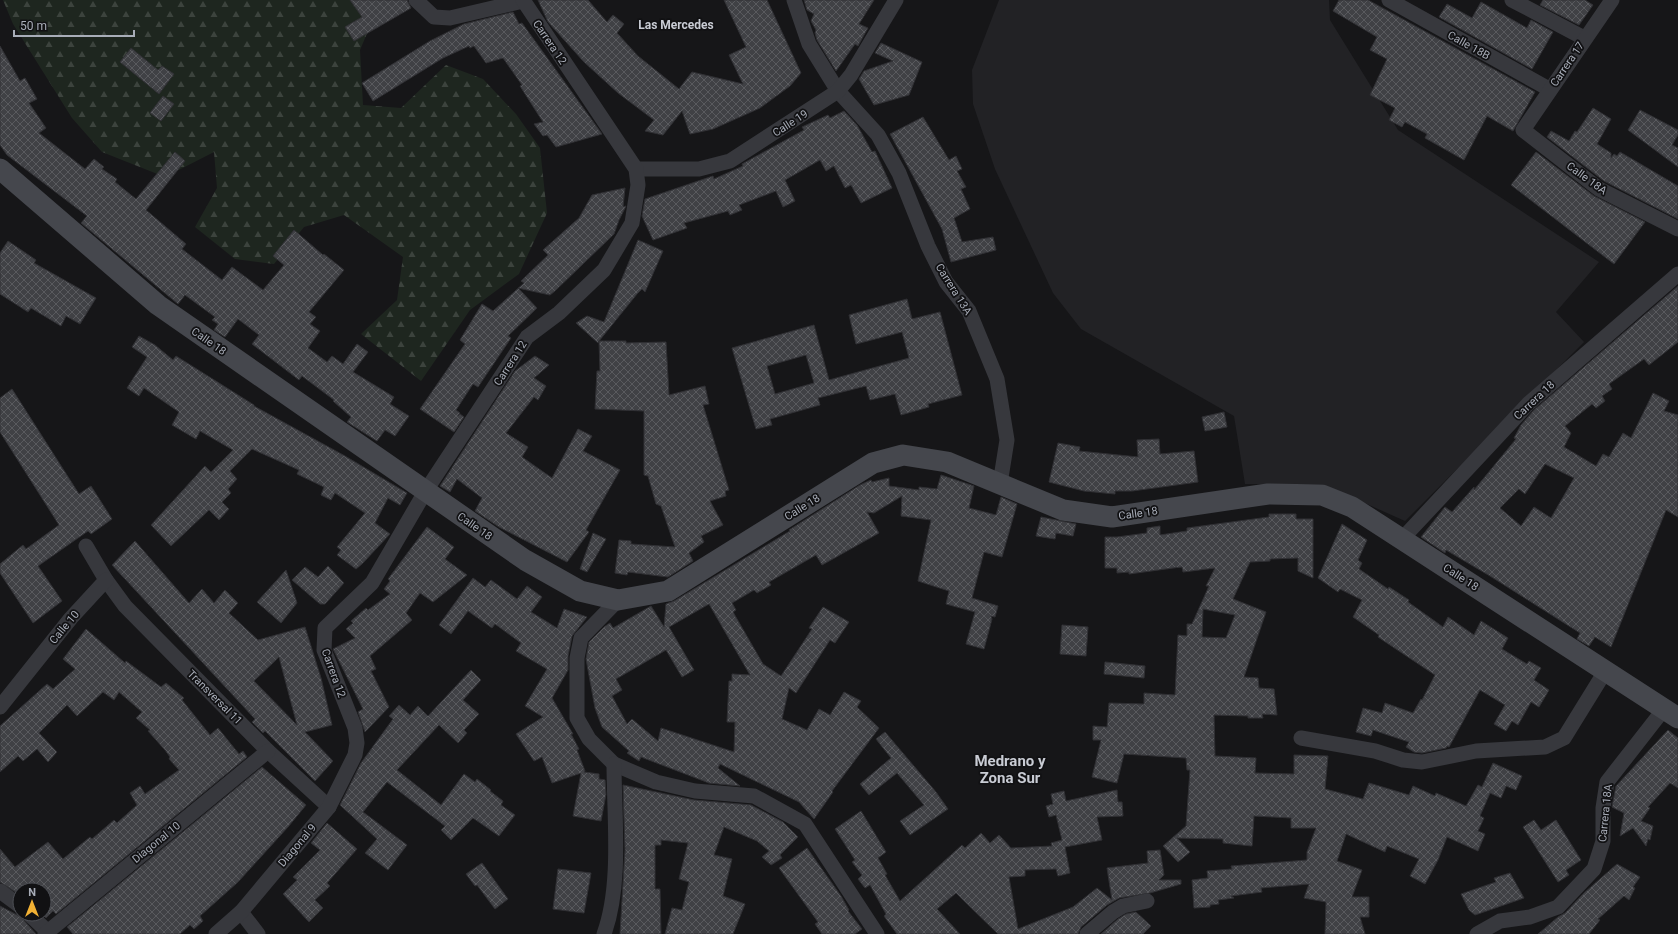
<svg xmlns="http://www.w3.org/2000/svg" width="1678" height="934" font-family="Roboto,sans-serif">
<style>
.built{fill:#222225}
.forest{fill:url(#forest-firs)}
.building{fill:url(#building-cross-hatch);stroke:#303034;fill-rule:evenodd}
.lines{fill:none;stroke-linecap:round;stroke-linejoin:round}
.street{stroke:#37383d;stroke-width:15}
.secondary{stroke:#45474d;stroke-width:21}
.labels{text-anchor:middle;stroke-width:3.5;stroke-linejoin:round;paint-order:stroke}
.street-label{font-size:11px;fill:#a8adb8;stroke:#111113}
.neighbourhood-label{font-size:12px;font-weight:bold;fill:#c9ccd4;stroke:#111113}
.district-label{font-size:15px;font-weight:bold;fill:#c9ccd4;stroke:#111113}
</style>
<defs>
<pattern id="forest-firs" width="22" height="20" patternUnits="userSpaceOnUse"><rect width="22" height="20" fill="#1e261f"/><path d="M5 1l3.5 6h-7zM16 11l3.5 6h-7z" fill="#3c433d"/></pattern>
<pattern id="building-cross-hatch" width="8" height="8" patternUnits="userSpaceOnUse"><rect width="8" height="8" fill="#404145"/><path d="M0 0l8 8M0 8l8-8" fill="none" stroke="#595a5e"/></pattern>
</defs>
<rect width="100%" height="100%" fill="#161618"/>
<polygon class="built" points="999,0 1329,0 1330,20 1398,130 1599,262 1556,312 1584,342 1405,521 1322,484 1245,484 1234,416 1081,329 1053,293 995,169 973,104 972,70"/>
<polygon class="forest" points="3,0 374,0 374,17 360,50 363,105 401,108 446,65 483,79 516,114 540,148 547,213 519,274 470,310 421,381 361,334 397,300 403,257 344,215 304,227 274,264 235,259 195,227 217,188 214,152 165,177 102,152 72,118 13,24"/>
<g class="building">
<polygon points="350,0 407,0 411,8 354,41 345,27 362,17"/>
<polygon points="538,0 588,0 607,22 613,15 624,24 617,33 638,56 679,89 692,72 743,84 729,55 746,47 724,0 767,0 801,73 790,86 760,108 713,129 690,134 682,111 663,135 645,131 654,120 618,93 584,62 548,22"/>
<polygon points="804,0 874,0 859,24 868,28 864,35 858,46 855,44 836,71 817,40 815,33 816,30 811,21 814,14 807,10"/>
<polygon points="1339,0 1368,0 1535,92 1513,131 1487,116 1464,160 1425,138 1427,134 1405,122 1402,127 1389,120 1395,108 1370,95 1387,59 1370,50 1377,37 1333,11"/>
<polygon points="1543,0 1585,0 1593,5 1579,25 1540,5"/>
<polygon points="1481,2 1527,28 1531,20 1553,32 1532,69 1439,17 1447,4 1472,18"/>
<polygon points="513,12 519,24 522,23 602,134 556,147 547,135 543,136 534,124 543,122 520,86 522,85 503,58 486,63 474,46 470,48 469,46 443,58 373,101 362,83 430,41 464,24"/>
<polygon points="881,43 922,62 909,95 874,105 859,79 864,71 893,61 875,53"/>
<polygon points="0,46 20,81 25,78 37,99 29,103 46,128 39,133 85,169 94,159 104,167 102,169 117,179 115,182 136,199 175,152 185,161 146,210 186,244 182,249 222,280 232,267 263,290 284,265 273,256 294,230 323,255 324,254 344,270 309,312 316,317 310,324 320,331 308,348 327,362 332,356 343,364 357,344 368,352 353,372 394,397 390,404 409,416 395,436 385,430 377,441 347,422 351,417 333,401 334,400 302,376 299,380 252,344 259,335 238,319 225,337 214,330 218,324 212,320 215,317 185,295 178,304 81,223 87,216 7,155 0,145"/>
<polygon points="131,48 158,70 162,66 174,74 159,94 120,62"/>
<polygon points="163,96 174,104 161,121 150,113"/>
<polygon points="1593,108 1611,119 1597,144 1611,153 1611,158 1614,154 1617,156 1620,152 1678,186 1678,219 1604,181 1547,137 1551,131 1569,141 1575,131 1577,132"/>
<polygon points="1640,110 1678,130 1678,135 1672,145 1678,148 1678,167 1628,130"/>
<polygon points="844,111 857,125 872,152 875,151 892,188 861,203 851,185 845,188 834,166 826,171 820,160 785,180 795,201 783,207 776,191 739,205 742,210 730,215 728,211 684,223 687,228 653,240 642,216 645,199 713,176 714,179 743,166 742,164 804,130 802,127 828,115 830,118"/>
<polygon points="923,117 949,160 956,156 962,169 957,171 966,187 961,189 970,209 954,218 962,242 993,237 996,250 951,262 942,229 890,134"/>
<polygon points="1536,152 1594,196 1645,222 1614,264 1511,185"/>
<polygon points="625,188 623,207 626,206 619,220 614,234 555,291 550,295 518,288 537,308 508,336 511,338 478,387 473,384 456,410 460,413 458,416 460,414 464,417 454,432 420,409 465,344 460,340 482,304 493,311 524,283 521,281 548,255 543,250 579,218 592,195"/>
<polygon points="638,240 663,251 645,292 642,289 637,294 599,341 626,341 626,343 666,342 669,395 705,386 709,404 703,405 729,490 725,491 726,496 710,501 723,525 701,536 704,542 689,553 693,561 668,577 628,572 627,575 615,573 619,540 631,541 631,544 675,547 661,506 656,504 648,476 644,475 644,411 595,409 597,371 600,371 599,341 598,343 576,323 587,316 604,322"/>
<polygon points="8,241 36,260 34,263 96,298 80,324 66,316 61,326 31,308 28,312 0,294 0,253"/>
<path d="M 1678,286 L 1678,342 L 1649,365 L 1644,359 L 1609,384 L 1612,389 L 1602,396 L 1605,401 L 1596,408 L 1592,404 L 1565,426 L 1571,433 L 1564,447 L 1596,466 L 1603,454 L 1609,457 L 1623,433 L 1631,438 L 1653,393 L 1669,401 L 1664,411 L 1678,415 L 1678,517 L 1666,510 L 1611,647 L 1595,637 L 1589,646 L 1577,639 L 1580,633 L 1490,576 L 1446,550 L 1445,553 L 1421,537 L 1445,507 L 1452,512 L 1474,487 L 1474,490 L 1516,439 L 1514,438 L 1521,425 L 1534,410 ZM 1545,464 L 1574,478 L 1551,518 L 1534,507 L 1521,526 L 1500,508 L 1519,489 L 1525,494 Z"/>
<path d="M 907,299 L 912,319 L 940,312 L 962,395 L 928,404 L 929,407 L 901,415 L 895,394 L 870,400 L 866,386 L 818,398 L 820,405 L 770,419 L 772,425 L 756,429 L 732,348 L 814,325 L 829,380 L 909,358 L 902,332 L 856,344 L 849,315 ZM 806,355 L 814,383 L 775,394 L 767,366 Z"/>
<polygon points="139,336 155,345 173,360 176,356 254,405 254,406 345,456 407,493 400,505 388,498 375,523 390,534 362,564 356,569 337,555 341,550 337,547 365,513 335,493 331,500 321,495 324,487 297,474 299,470 252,449 230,471 237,479 228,489 231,493 222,502 229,509 219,520 209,510 171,546 151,525 205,466 211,472 233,450 200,431 196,439 172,425 179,412 144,388 139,396 127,388 147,357 132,347"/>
<polygon points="535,356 549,365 534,378 546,386 538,400 534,397 506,433 528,447 522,457 552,478 578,429 592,436 583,451 620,470 586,530 589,532 567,562 499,527 475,511 482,498 457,479 450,492 440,486 515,371"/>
<polygon points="12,389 79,494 91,486 112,519 91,534 88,531 38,566 62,601 33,623 0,573 0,564 23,545 26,549 59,525 0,432 0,398"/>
<polygon points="1224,412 1227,427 1205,431 1202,417"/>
<polygon points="1159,439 1160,454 1194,451 1198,482 1132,491 1115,491 1115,494 1084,491 1049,482 1058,443 1080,447 1079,451 1138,457 1137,440"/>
<path d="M 941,475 L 974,486 L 969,508 L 996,515 L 1001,497 L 1017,504 L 1002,557 L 984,552 L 972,598 L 998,606 L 995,617 L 991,616 L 992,619 L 984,649 L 966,644 L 975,612 L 946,604 L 949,591 L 918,581 L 931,520 L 901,516 L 902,496 L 874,513 L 867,512 L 879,533 L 822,565 L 816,555 L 769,582 L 771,585 L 757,593 L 754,590 L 732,603 L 736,610 L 733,612 L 763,664 L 781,676 L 812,629 L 809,628 L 823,607 L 849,622 L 835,643 L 830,640 L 796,693 L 789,688 L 782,719 L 807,730 L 819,709 L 830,715 L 844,692 L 861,701 L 857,707 L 879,728 L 832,791 L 833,792 L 814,819 L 799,802 L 720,764 L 718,768 L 740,786 L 709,783 L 641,757 L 639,761 L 627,753 L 629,751 L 602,727 L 595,708 L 586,659 L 589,642 L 604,627 L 610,623 L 613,628 L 651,606 L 664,627 L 666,604 L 674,601 L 790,531 L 789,530 L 860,485 L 871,480 L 872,482 L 889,478 L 889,486 L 919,490 L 919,487 L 937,489 ZM 709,604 L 750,675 L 732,674 L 732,681 L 729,681 L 727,722 L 735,722 L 734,752 L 661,728 L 658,741 L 632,719 L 627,724 L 612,696 L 622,690 L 616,679 L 666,650 L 682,677 L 694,670 L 669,627 Z"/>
<path d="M 1269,514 L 1296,514 L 1296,519 L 1313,519 L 1313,578 L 1298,571 L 1298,558 L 1270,559 L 1270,561 L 1250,562 L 1233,599 L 1266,612 L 1244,677 L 1258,678 L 1259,688 L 1274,689 L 1277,715 L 1262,714 L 1263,718 L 1248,718 L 1248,716 L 1214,715 L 1215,756 L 1256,758 L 1255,773 L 1294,774 L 1294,755 L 1328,756 L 1325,789 L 1363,799 L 1369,783 L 1409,795 L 1413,786 L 1435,796 L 1436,793 L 1466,806 L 1478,785 L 1482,787 L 1493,763 L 1522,776 L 1516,790 L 1506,786 L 1501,798 L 1490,793 L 1480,816 L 1484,818 L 1478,831 L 1485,834 L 1478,851 L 1447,837 L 1438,860 L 1425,884 L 1410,876 L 1419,859 L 1387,846 L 1385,852 L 1346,834 L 1337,861 L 1362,870 L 1352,897 L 1369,897 L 1369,917 L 1360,917 L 1365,934 L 1325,934 L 1326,902 L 1304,898 L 1309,884 L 1261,888 L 1262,892 L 1231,896 L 1234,898 L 1218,900 L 1219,904 L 1210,905 L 1210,907 L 1194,908 L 1192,880 L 1208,878 L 1207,871 L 1232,869 L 1231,866 L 1307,860 L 1307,852 L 1316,828 L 1291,828 L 1291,818 L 1254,816 L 1252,846 L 1223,843 L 1223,839 L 1177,838 L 1190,852 L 1178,862 L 1163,846 L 1186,826 L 1190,770 L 1187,770 L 1186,758 L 1124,754 L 1117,783 L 1092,777 L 1101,740 L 1093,740 L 1093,726 L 1107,727 L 1109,703 L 1144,704 L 1144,693 L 1175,695 L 1178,635 L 1187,636 L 1187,624 L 1192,624 L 1209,586 L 1206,586 L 1215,568 L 1183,572 L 1182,567 L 1173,568 L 1129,574 L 1129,572 L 1117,573 L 1117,568 L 1105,568 L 1105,537 L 1117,537 L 1147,533 L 1147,528 L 1160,526 L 1160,535 L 1187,531 L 1187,528 L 1269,517 ZM 1203,609 L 1235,615 L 1226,638 L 1202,637 Z"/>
<polygon points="1041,517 1076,524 1073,536 1056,533 1055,539 1036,536"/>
<polygon points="1342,524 1367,540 1358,560 1362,563 1359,569 1388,589 1389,587 1409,600 1408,602 1443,627 1448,617 1474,635 1481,621 1508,638 1502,649 1527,664 1529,661 1541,668 1534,680 1549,690 1539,707 1531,702 1518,725 1512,721 1506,731 1494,724 1505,705 1480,690 1449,747 1447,746 1446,748 1422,753 1414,752 1406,747 1409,742 1373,730 1371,736 1356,732 1363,708 1382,713 1385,703 1413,713 1421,699 1422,700 1435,675 1378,637 1379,635 1353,617 1362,600 1340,589 1338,592 1318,578"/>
<polygon points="427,527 454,547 445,559 467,575 433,602 420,593 406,613 412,620 370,656 376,669 371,671 389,707 365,732 358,712 363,709 333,649 355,638 346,629 353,623 351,621 366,608 368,610 390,594 384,589 390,581 388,579"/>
<polygon points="593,533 606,539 587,572 580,569"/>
<path d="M 135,541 L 189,603 L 202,589 L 214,603 L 225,590 L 238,603 L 229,613 L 258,640 L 305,627 L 321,678 L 332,725 L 305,732 L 333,761 L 315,781 L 265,731 L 263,733 L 252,722 L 255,719 L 112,565 ZM 279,657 L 297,725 L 254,681 Z"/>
<polygon points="328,566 344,583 325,604 320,604 292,580 305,567 318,577"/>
<polygon points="286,570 297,603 281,623 257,602"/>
<polygon points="473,578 485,587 491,580 517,599 527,586 542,597 531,612 557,628 564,609 587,617 572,636 568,656 568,670 552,698 573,734 571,734 579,749 577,750 585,771 584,772 599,774 599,779 605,780 606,794 601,821 573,816 581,773 552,783 542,757 534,761 516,734 543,717 525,706 547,669 516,651 521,643 495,624 492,628 468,611 451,634 439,625"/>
<polygon points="1062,625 1088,627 1086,656 1060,654"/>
<polygon points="86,629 125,663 126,661 161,687 166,683 184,698 182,700 210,735 218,728 239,754 243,751 247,757 56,914 53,911 46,918 42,914 44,914 44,890 20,890 20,895 0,882 0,849 15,867 48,842 63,859 90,837 92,839 114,820 117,823 137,805 130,793 140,786 145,794 179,770 169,759 170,757 165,750 148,731 150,730 136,718 142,712 119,692 114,700 103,692 77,716 67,705 39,733 57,752 48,762 37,749 23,761 18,756 0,772 0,726 47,684 53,689 75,669 63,659"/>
<polygon points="1105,662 1145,666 1144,678 1104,674"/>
<polygon points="471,670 481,680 463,700 479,714 464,730 467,733 458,743 439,725 397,770 441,805 464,774 475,782 477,779 491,790 490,791 503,801 501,805 515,815 499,836 473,818 451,840 441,830 445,826 387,782 363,812 407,845 388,870 365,853 377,839 340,805 361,763 393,719 389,716 399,705 410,715 418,706 428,716"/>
<polygon points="1668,730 1678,738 1678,788 1670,783 1648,807 1650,808 1641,821 1653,826 1650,840 1648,839 1646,846 1633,828 1620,836 1624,813 1612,807 1616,786"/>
<polygon points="885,732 936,792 948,809 910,835 900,821 924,805 897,773 869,795 860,784 891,758 876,739"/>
<polygon points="262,767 306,805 288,827 238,882 200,916 203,921 194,929 190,925 180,934 73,934 67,927"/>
<polygon points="623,785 694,800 751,805 783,822 798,837 780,855 782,858 771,865 762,857 769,851 757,841 724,827 714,855 732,859 723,896 745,904 733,934 665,934 672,908 682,910 689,882 679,879 688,843 661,840 661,845 655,845 655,889 660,889 661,934 620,934 625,850"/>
<polygon points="1117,790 1118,802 1122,802 1123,816 1097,817 1102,840 1065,847 1070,873 1058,876 1056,869 1025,870 1025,876 1009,877 1018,929 1073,907 1097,888 1112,900 1107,868 1148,863 1147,851 1160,850 1164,875 1159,880 1181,880 1181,884 1150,893 1119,898 1107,905 1081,927 1078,934 998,934 956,893 937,909 960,934 897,934 884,916 886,914 870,885 865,888 858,879 862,875 852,862 855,860 835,829 861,811 886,852 878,858 887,874 885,875 900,901 962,845 965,848 981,833 990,843 999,835 1011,848 1052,846 1051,843 1062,840 1056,815 1049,817 1046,806 1053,804 1051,794 1064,791 1066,801"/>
<polygon points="1534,820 1541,830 1556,820 1581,860 1566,870 1569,875 1558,882 1523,827"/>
<polygon points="327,823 357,849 327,883 330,886 315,900 323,908 309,922 283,894 297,880 293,877 320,850 311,843"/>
<polygon points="807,848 841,896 849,910 848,911 862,929 855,934 822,934 815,924 818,922 779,868"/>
<polygon points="482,863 508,899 495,909 477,885 475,886 466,874"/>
<polygon points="1617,864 1640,877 1633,887 1635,888 1629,900 1624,896 1598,919 1600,920 1589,934 1538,934 1558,917 1565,913 1584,893"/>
<polygon points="558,869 591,873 584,913 553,909"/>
<polygon points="1510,873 1524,898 1475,915 1469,910 1461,894 1496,882 1494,878"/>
<polygon points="0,906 21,917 36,934 0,934"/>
<polygon points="1136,912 1151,926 1143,934 1101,934 1118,919 1126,914"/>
</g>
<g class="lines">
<g class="street">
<polyline points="416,0 434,17 450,18 523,1"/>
<polyline points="794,0 809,44 838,91 878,135 899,173 928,246 946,282 969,311 997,379 1007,440 1000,484"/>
<polyline points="1389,0 1549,89"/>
<polyline points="1512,0 1584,38"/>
<polyline points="1612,0 1523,130 1599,189 1678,229"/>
<polyline points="636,169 699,169 730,161 838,91 851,75 896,0"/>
<polyline points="1402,539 1528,404 1678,274"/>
<polyline points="86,546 106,580 125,606 268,751 329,807"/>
<polyline points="618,600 581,638 577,658 577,718 589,739 614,764 656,782 695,791 754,796 805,824 877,934"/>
<polyline points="0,707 71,618 106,580"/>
<polyline points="1301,738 1375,751 1403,760 1422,762 1476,751 1545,747 1564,738 1606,670"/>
<polyline points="0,891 20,906"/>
<polyline points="241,912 258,934"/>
<polyline points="29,914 47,931"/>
<polyline points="45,934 268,751"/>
<polyline points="216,934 241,912 329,807 355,755 357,743 355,728 324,650 325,628 372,583 425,492 527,337 559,313 604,270 632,223 638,185 636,169 523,0"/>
<path d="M 604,934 C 622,885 614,816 614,764"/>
<polyline points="1087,934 1113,912 1123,906 1147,901"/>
<polyline points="1477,934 1500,921 1530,917 1558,907 1594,869 1603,841 1603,808 1607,782 1664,709"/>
</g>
<polyline class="secondary" points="0,169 158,305 525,560 580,591 618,600 668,591 873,463 903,455 947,462 1063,510 1112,517 1268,494 1322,495 1352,507 1678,718"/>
</g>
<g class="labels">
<g class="street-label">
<text transform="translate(550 42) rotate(56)" y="4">Carrera 12</text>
<text transform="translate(1469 45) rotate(29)" y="4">Calle 18B</text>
<text transform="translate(1567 64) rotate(-56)" y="4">Carrera 17</text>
<text transform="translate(790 123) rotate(-33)" y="4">Calle 19</text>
<text transform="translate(1587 178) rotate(36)" y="4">Calle 18A</text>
<text transform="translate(954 289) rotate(58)" y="4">Carrera 13A</text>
<text transform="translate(209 341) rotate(35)" y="4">Calle 18</text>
<text transform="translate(510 363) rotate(-57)" y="4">Carrera 12</text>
<text transform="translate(1534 400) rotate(-43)" y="4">Carrera 18</text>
<text transform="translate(802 507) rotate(-32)" y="4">Calle 18</text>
<text transform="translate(1138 513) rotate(-8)" y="4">Calle 18</text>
<text transform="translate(475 526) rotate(35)" y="4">Calle 18</text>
<text transform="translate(1461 577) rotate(33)" y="4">Calle 18</text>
<text transform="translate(64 627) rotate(-50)" y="4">Calle 10</text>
<text transform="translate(334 673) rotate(70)" y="4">Carrera 12</text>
<text transform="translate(215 697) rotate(45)" y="4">Transversal 11</text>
<text transform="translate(1605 813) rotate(-84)" y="4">Carrera 18A</text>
<text transform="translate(156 842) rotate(-39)" y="4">Diagonal 10</text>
<text transform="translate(297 845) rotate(-50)" y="4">Diagonal 9</text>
</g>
<g class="neighbourhood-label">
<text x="676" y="29">Las Mercedes</text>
</g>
<g class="district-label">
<text x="1010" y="766">Medrano y<tspan x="1010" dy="17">Zona Sur</tspan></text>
</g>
</g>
<g transform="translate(32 902)"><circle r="19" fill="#111113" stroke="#4d4f55"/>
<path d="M0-3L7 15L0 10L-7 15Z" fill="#f2b134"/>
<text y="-6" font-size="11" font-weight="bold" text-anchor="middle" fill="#a8adb8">N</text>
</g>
<path d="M14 30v6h120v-6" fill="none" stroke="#a8adb8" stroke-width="2"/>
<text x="20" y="30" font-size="12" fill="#a8adb8" stroke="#111113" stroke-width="3" paint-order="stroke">50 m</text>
</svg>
